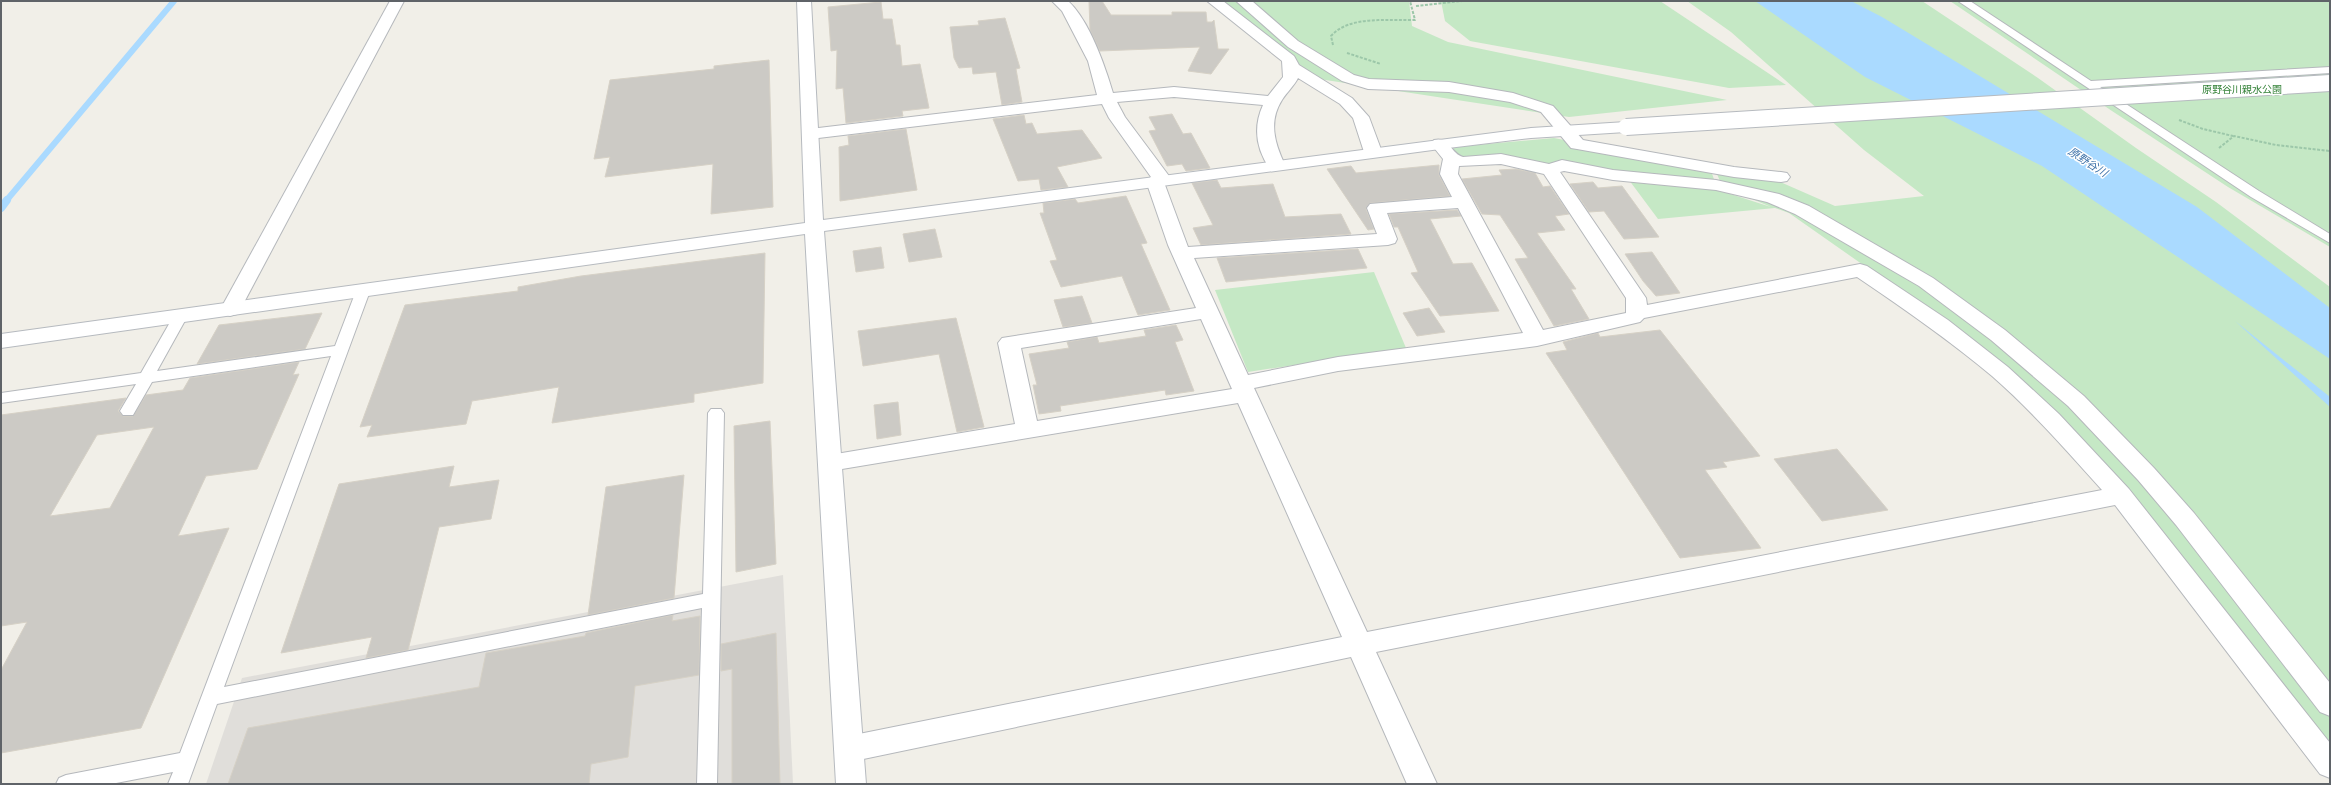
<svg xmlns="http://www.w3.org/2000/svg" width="2331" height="785" font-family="Roboto,'Noto Sans JP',sans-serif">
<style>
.industrial{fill:#e0deda}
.green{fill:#c5e8c5}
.water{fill:#aadaff}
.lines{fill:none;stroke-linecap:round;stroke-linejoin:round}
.stream-far1{stroke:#aadaff;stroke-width:6}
.stream{stroke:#aadaff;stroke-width:8}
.building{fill:#cccac5;stroke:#d6d1c6;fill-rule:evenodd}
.lane-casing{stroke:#b5b8bc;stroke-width:2}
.street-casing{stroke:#b5b8bc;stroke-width:2}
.secondary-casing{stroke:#b6babf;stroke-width:2}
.path{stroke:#9cc7a9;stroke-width:2;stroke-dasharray:3 1.5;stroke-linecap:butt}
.lane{fill:#fff;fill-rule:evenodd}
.street{fill:#fff;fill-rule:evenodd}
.secondary{fill:#fff;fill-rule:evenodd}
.secondary-bridge-casing{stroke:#b6babf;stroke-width:18;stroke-linecap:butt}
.secondary-bridge{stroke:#fff;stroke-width:16}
.labels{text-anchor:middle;stroke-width:3;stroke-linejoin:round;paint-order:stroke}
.far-park-label{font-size:10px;fill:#348238;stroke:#fff}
.far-water-label{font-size:11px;font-style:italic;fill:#4174aa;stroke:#fff}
</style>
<rect width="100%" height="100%" fill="#f1efe8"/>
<polygon class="industrial" points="783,575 793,784 206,784 242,678"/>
<g class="green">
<polygon points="1209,1 1409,1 1412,26 1448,42 1727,100 1569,117 1319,79"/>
<polygon points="1441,1 1660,1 1786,85 1729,88 1470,41 1445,21"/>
<polygon points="1687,1 1922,1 2038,78 2136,148 2216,202 2330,287 2330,749 2246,638 1956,330 1789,213 1775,208 1658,219 1629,180 1721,191 1771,207 1722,186 1717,174 1769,177 1835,206 1924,196 1864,150 1731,32"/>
<polygon points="1950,1 2330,1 2330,247 2228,187 2112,111"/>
<polygon points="1554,138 1710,168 1716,185 1550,170 1521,159 1458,160 1453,147"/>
<polygon points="1374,272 1406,348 1248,372 1215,290"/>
</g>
<g class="water">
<polygon points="1755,1 1851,1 1882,17 2197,207 2330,308 2330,359 2042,166 1865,77"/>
<polygon points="2235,321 2330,397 2330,407"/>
</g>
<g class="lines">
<polyline class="stream-far1" points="6,201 174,1"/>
<polyline class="stream" points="1,208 7,200"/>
</g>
<g class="building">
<polygon points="1089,1 1102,1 1111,15 1172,15 1172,12 1206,12 1207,22 1212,22 1214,20 1218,49 1229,49 1211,74 1188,71 1200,47 1100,51 1090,30"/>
<polygon points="881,2 883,19 892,19 896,45 900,45 902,66 920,64 929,108 902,111 903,116 846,123 843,88 836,89 837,50 831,51 828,7"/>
<polygon points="1005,18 1020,68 1016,69 1022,102 1002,105 996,72 973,74 972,67 959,68 954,58 950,27 979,25 978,21"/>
<polygon points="769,60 773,207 711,214 713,164 605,177 610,157 594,159 610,80 714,69 714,66"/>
<polygon points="1172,114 1183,134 1191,133 1210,168 1186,171 1182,164 1167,166 1149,131 1156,130 1149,117"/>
<polygon points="1024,115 1026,124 1032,123 1037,134 1082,130 1102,158 1057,167 1068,187 1041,190 1039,179 1018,181 993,119"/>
<polygon points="906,129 917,190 840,201 839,147 849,145 848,136"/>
<polygon points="1439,165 1439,175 1450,196 1370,203 1366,209 1374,229 1368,230 1327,169 1351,166 1356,173"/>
<polygon points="1516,169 1535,173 1543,187 1550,186 1569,214 1555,216 1565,230 1537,233 1576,289 1571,289 1589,319 1554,326 1515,259 1528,258 1500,215 1482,214 1462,179 1502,175 1499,170"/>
<polygon points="1217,180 1221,188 1273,184 1285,217 1341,214 1351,234 1201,245 1193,228 1213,225 1192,183"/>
<polygon points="1593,182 1598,188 1622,186 1659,237 1624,239 1604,211 1589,212 1570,184"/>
<polygon points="1126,196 1147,243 1141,244 1170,310 1138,315 1122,276 1061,287 1050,261 1057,260 1040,213 1044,213 1043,203 1075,199 1078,203"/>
<polygon points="1457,210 1461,216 1430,219 1453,264 1472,263 1499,311 1440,316 1411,273 1418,272 1398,227 1394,227 1389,214"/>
<polygon points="935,229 942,257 909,262 903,234"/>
<polygon points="881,247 884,268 856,272 853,251"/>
<polygon points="1358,249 1367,268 1226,282 1217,258"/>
<polygon points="1652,252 1680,293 1656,296 1643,281 1625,254"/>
<polygon points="765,253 763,383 694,394 694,402 552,423 559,387 472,401 466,424 367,437 372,425 360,427 405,305 518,291 518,287 581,276"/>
<polygon points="1082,296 1092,323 1063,327 1054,300"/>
<polygon points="1429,308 1445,332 1417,336 1403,313"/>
<polygon points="322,313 305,349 197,364 219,325"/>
<polygon points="956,318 984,427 957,432 939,354 863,366 858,331"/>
<polygon points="1176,325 1183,340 1175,342 1194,391 1166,395 1165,390 1060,406 1061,411 1039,414 1033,385 1037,385 1029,354 1069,348 1067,342 1097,337 1099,343 1146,336 1144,330"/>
<polygon points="1660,330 1760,456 1723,462 1727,467 1705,470 1761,548 1680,558 1546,353 1567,350 1563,342 1598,333 1600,337"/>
<path d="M 299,362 L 293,375 L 299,374 L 257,469 L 206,476 L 178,536 L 229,528 L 141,728 L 1,753 L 1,670 L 27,622 L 1,626 L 1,415 L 126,398 L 118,411 L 123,416 L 133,416 L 146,395 L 183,390 L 190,378 ZM 154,427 L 110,508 L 50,516 L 97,435 Z"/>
<polygon points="898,402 901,435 877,439 874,405"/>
<polygon points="770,421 776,564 736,572 734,426"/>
<polygon points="1837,449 1888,510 1822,521 1774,459"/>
<polygon points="454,466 449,487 499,480 491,519 439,527 408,650 366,658 372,637 281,653 339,484"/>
<polygon points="684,475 674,598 588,615 606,487"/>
<polygon points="673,615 672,621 700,616 699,675 635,686 628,757 591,764 589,784 228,784 248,728 479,687 486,653 585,636 586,633"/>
<polygon points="776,633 780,784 732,784 732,669 721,671 721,644"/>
</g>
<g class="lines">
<g class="lane-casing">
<g id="lane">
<polygon points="1958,1 1970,1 2091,81 2330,67 2330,73 2100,87 2259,191 2330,234 2330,243 2251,197"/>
<polygon points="363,287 370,291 224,687 703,594 708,413 711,409 721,409 724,413 717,784 697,784 702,608 217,704 188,784 168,784 173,772 111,784 56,784 59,778 66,775 180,753 331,356 152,382 133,415 123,415 120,411 136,384 1,403 1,393 141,373 173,317 180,313 187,317 157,371 335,346 356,291"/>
</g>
</g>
<g class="street-casing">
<g id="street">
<polygon points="390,1 404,1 240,310 237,314 230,316 223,314 220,310"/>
<path d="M 1052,1 L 1068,1 C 1089,20 1105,66 1113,93 L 1174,87 L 1268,96 L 1283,77 L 1282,61 L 1207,1 L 1223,1 L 1294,56 L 1299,65 L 1352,98 L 1369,117 L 1382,152 L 1379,156 L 1367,156 L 1364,152 L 1353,118 L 1340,104 L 1298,78 C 1294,86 1287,92 1282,100 C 1268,122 1275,144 1285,165 L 1282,169 L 1270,169 C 1256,149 1253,127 1263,105 L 1174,97 L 1117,102 L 1125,117 L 1172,180 L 1165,185 L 1188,247 L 1377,234 L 1367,208 L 1370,204 L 1452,197 L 1440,174 L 1443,159 L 1431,144 L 1434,140 C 1450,136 1450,153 1463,157 L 1501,154 L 1549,164 L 1562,160 L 1613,170 L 1716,180 L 1779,194 L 1809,206 L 1933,278 L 2005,330 L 2084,396 L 2154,468 L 2194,513 L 2330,683 L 2330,716 L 2320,712 L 2176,525 L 2138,480 L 2068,406 L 1991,340 L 1919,286 L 1795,214 L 1767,202 L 1716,190 L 1613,180 L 1564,171 L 1560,172 L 1646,298 L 1647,305 L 1860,264 L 1867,266 L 1948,320 L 2008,367 L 2059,414 L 2129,489 L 2330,743 L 2330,778 L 2320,774 L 2115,505 L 1376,652 L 1437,784 L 1407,784 L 1351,657 L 849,762 L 839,758 L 834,749 L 839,740 L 849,736 L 1342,637 L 1238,403 L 830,471 L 822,469 L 818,463 L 822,457 L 830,455 L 1015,424 L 998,343 L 1002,338 L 1196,308 L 1168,245 L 1146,181 L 1151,177 L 1109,118 L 1102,104 L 810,139 L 804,138 L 802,134 L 804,130 L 810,129 L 1097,95 L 1088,61 L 1062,11 ZM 1501,164 L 1544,174 L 1626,298 L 1626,313 L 1543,330 L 1458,174 L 1459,166 ZM 1458,208 L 1523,333 L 1338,357 L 1248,375 L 1194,258 L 1388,245 L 1395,243 L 1397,239 L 1387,213 ZM 1857,277 C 1903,308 1949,340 1992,376 C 2032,411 2067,451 2102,490 L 1367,632 L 1254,388 L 1338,371 L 1537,346 L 1640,322 L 1644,318 ZM 1201,319 L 1232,389 L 1037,421 L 1021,348 Z"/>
<polygon points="1236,1 1252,1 1298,41 1354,75 1369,79 1449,82 1513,93 1553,106 1583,140 1734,167 1781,172 1787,173 1790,177 1787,181 1781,182 1734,177 1577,149 1571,148 1541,112 1510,102 1449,92 1368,89 1342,81 1288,47"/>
</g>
</g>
<g class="secondary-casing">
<polygon id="secondary" points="797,1 811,1 823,220 1531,128 1626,122 1632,123 1634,127 1632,131 1626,132 1531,138 1440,149 824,231 866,784 836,784 805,234 1,348 1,334 805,223"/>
</g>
<g class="path">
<polyline points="1416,6 1462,1"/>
<path d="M 1333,45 L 1331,36 C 1349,15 1390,21 1415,20 L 1410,1"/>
<polyline points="1347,53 1381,64"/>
<polyline points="2179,120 2203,129 2233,136"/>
<polyline points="2219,148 2234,136 2276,145 2330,151"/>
</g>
<use href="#lane" class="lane"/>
<use href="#street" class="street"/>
<use href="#secondary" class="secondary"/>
<g class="secondary-bridge-casing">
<polyline id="secondary-bridge" points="1626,127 2330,83"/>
</g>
<use href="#secondary-bridge" class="secondary-bridge"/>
</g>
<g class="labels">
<g class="far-park-label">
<text x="2242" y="93">原野谷川親水公園</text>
</g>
<g class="far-water-label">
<text transform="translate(2088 162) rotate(33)" y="4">原野谷川</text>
</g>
</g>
<rect width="2331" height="785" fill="none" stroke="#5f6368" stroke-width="4"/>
</svg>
